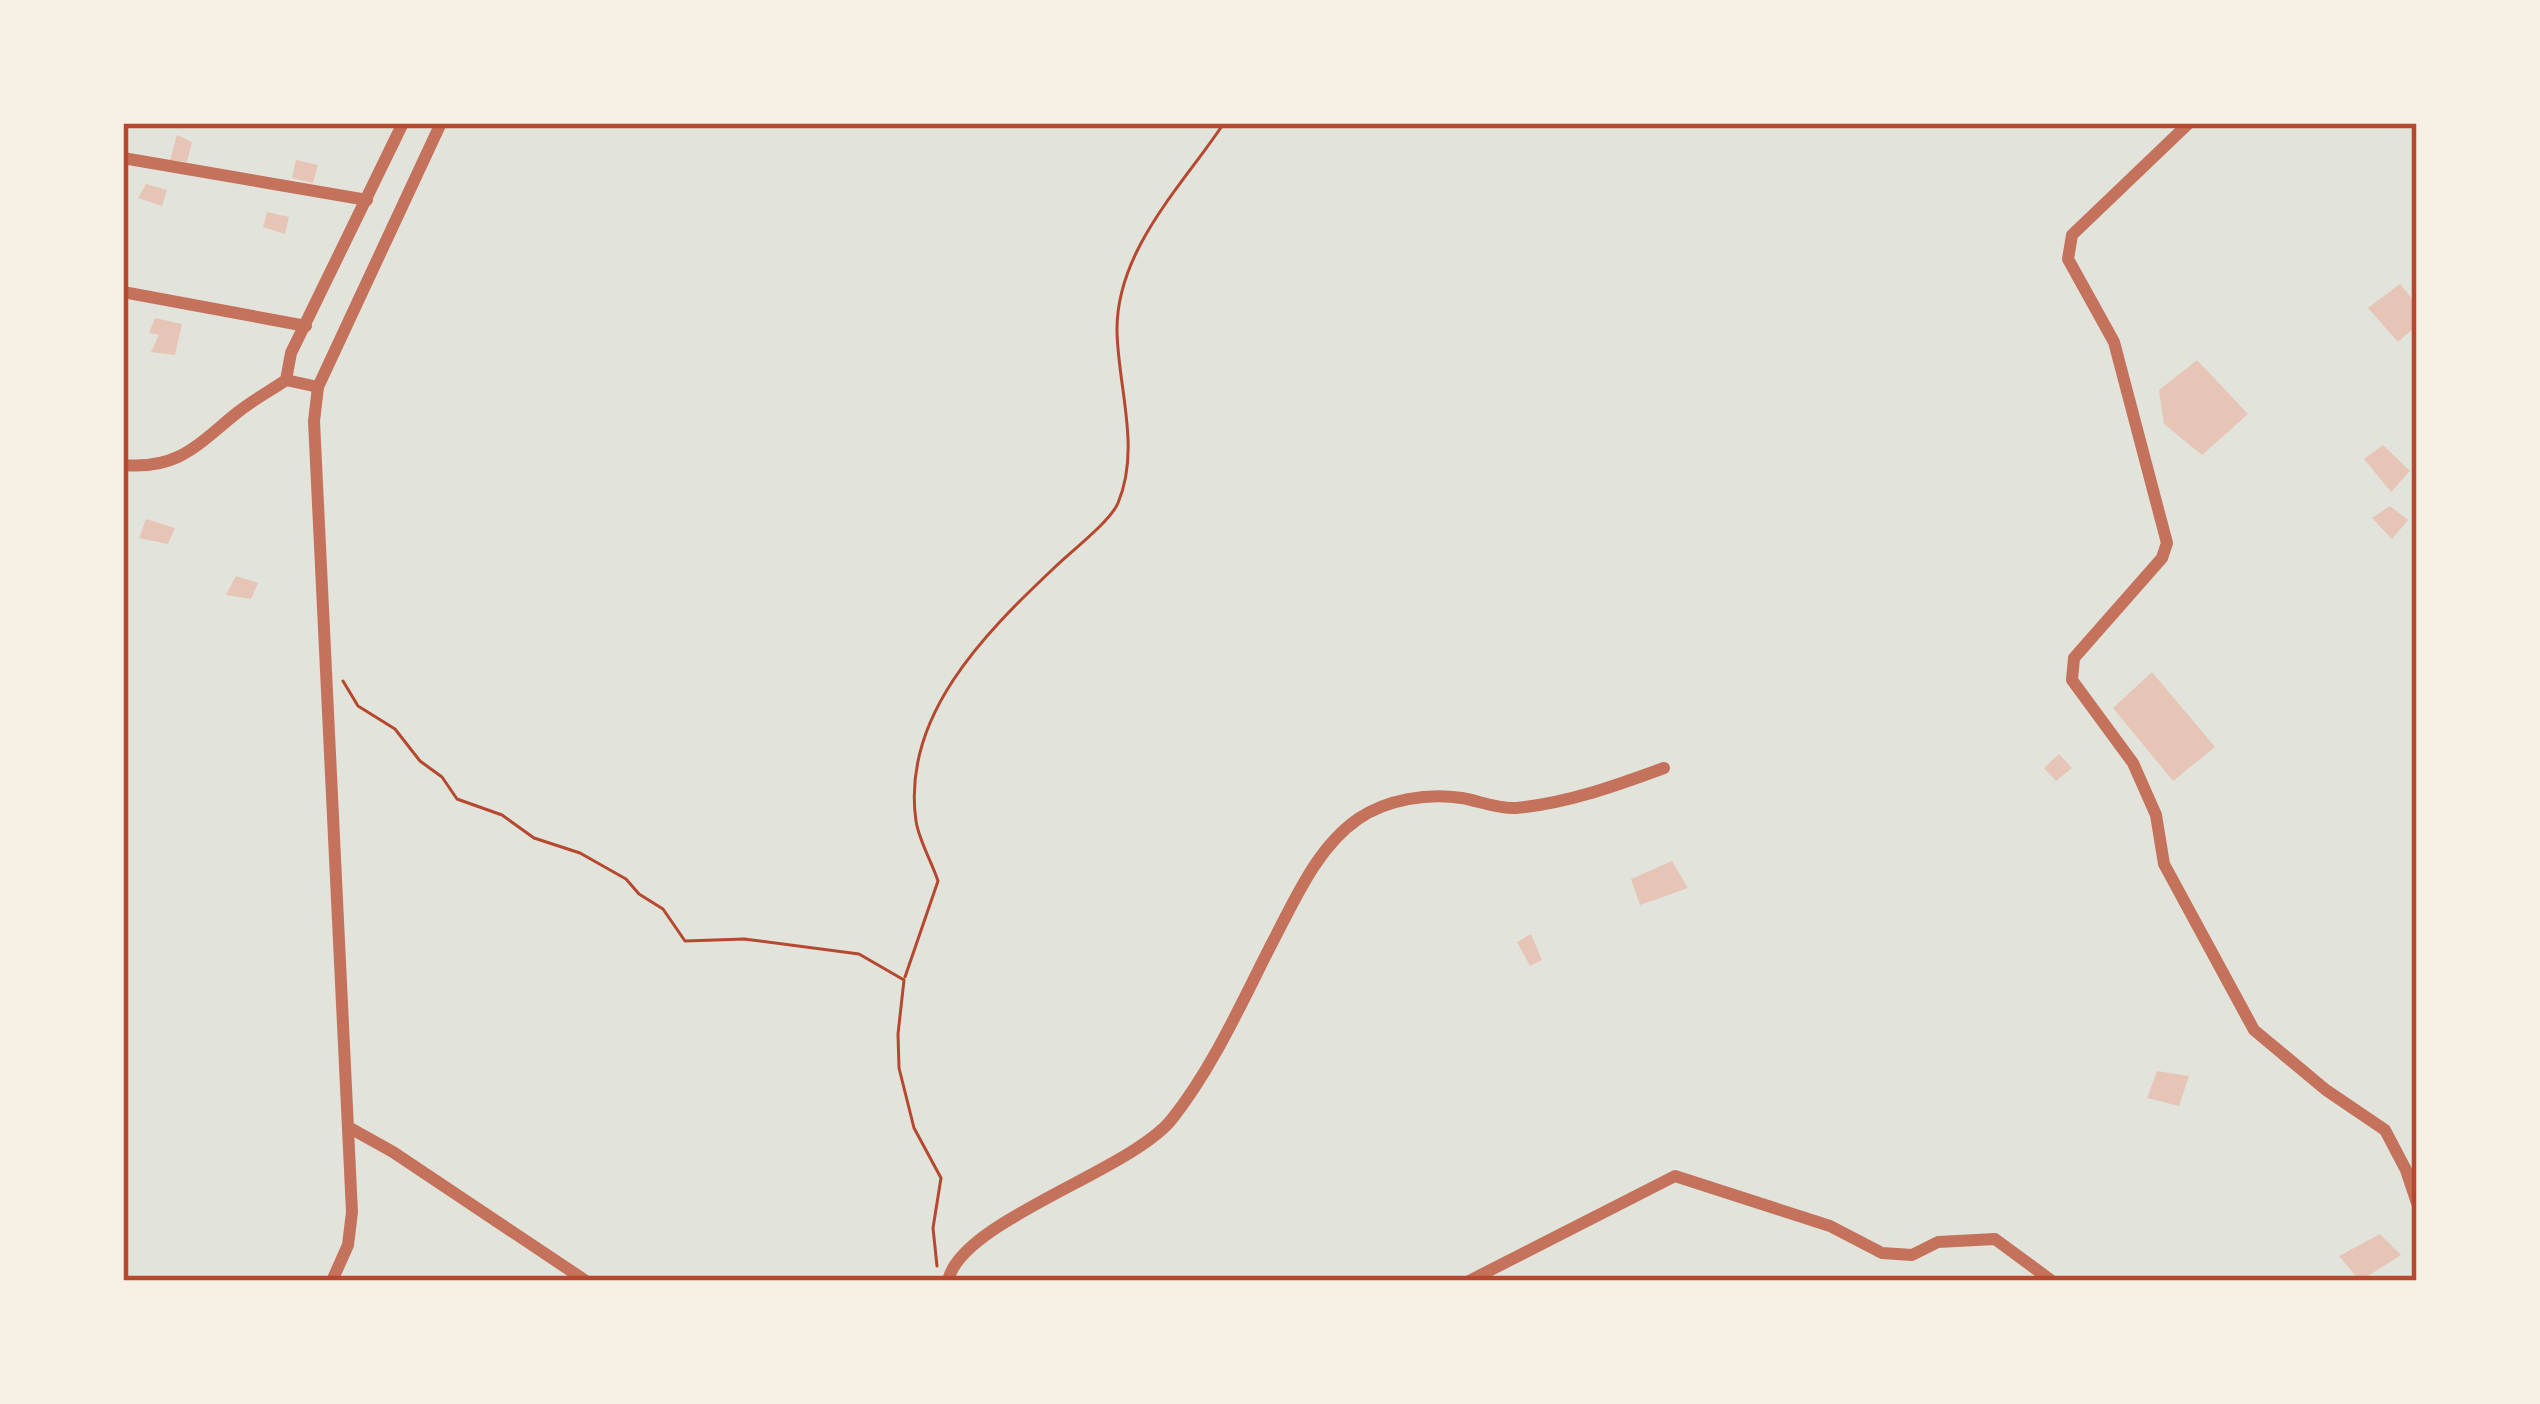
<svg xmlns="http://www.w3.org/2000/svg" width="2540" height="1404" font-family="'Open Sans',sans-serif">
<style>
.green{fill:#e2e4dc}
.building{fill:#e6c5b7}
.lines{fill:none;stroke-linecap:round;stroke-linejoin:round}
.path{stroke:#b5482f;stroke-width:3}
.minor{stroke:#c5725c;stroke-width:12}
.neatline{fill:none;stroke:#b5482f;stroke-width:4.5}
</style>
<rect width="100%" height="100%" fill="#f6efe4"/>
<rect class="green" x="123" y="123" width="2294" height="1158"/>
<g class="building">
<polygon points="177,135 192,142 187,162 170,160"/>
<polygon points="296,160 318,165 313,183 292,178"/>
<polygon points="146,184 167,190 162,206 138,198"/>
<polygon points="267,212 289,217 285,234 263,227"/>
<polygon points="2400,284 2417,305 2417,325 2398,342 2368,308"/>
<polygon points="155,318 182,324 175,355 151,352 159,335 149,333"/>
<polygon points="2197,360 2248,414 2202,455 2164,424 2159,390"/>
<polygon points="2383,445 2410,471 2391,492 2364,459"/>
<polygon points="2390,506 2408,520 2392,539 2372,518"/>
<polygon points="146,519 175,528 168,544 139,538"/>
<polygon points="236,576 258,583 251,599 226,595"/>
<polygon points="2152,672 2215,747 2173,781 2113,708"/>
<polygon points="2059,754 2072,768 2056,781 2044,768"/>
<polygon points="1672,861 1688,888 1640,905 1631,879"/>
<polygon points="1531,934 1542,960 1530,966 1517,942"/>
<polygon points="2157,1071 2189,1076 2179,1106 2147,1098"/>
<polygon points="2380,1234 2401,1255 2360,1281 2339,1256"/>
</g>
<g class="lines">
<g class="path">
<polyline points="343,681 358,706 395,729 420,761 442,777 457,799 502,815 534,838 580,853 626,879 639,894 663,909 685,941 744,939 859,954 904,980 898,1034 899,1068 914,1128 941,1178 933,1228 937,1266"/>
<path d="M 905,977 L 938,881 C 932,862 919,841 916,821 C 901,717 984,634 1054,568 C 1070,552 1110,522 1118,503 C 1141,448 1118,388 1117,331 C 1116,250 1183,185 1224,123"/>
</g>
<g class="minor">
<polyline points="2189,123 2072,235 2068,259 2114,342 2167,543 2162,558 2074,658 2072,680 2133,763 2156,815 2164,864 2254,1030 2326,1090 2385,1130 2406,1170 2417,1203"/>
<polyline points="123,158 367,200"/>
<polyline points="123,292 306,326"/>
<polyline points="286,380 318,387"/>
<path d="M 123,465 C 179,470 198,444 238,412 C 253,400 270,391 286,380 L 291,353 L 403,123"/>
<polyline points="350,1128 393,1152 586,1281"/>
<polyline points="332,1281 348,1245 352,1212 314,421 318,387 441,123"/>
<path d="M 948,1281 C 960,1221 1131,1171 1172,1119 C 1213,1067 1241,1004 1271,945 C 1294,902 1316,848 1358,819 C 1387,799 1428,793 1462,798 C 1479,801 1498,809 1516,808 C 1568,803 1615,786 1664,768"/>
<polyline points="1469,1281 1675,1176 1830,1226 1882,1253 1912,1255 1938,1242 1995,1239 2052,1281"/>
</g>
</g>
<rect width="2540" height="1404" fill="none" stroke="#f6efe4" stroke-width="252"/>
<rect x="126" y="126" width="2288" height="1152" class="neatline"/>
</svg>
